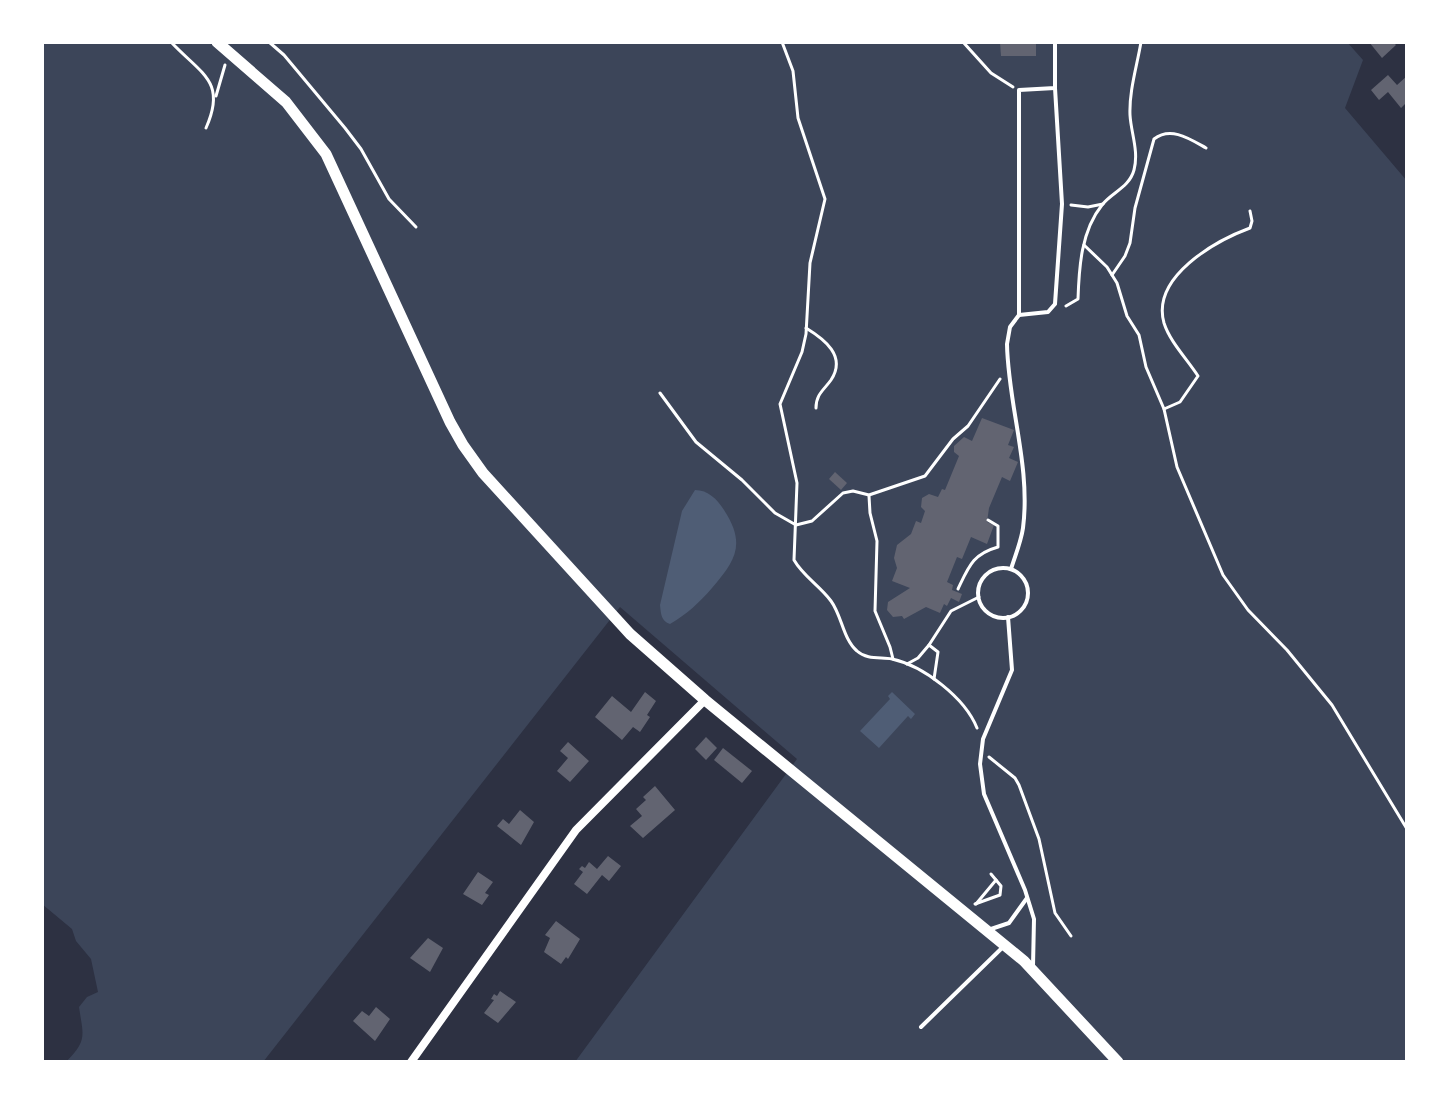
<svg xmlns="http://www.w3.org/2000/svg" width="1449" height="1104" font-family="Signika,sans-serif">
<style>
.green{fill:#3c4559}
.water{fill:#4f5d75}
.building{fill:#626471}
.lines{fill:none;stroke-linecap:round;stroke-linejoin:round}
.path{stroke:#fff;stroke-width:3}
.service{stroke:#fff;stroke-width:4}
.minor{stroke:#fff;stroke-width:8}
.tertiary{stroke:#fff;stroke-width:11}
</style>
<rect width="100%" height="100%" fill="#2d3142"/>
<path class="green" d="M 42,42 L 1347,42 L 1363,60 L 1345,108 L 1407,181 L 1407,1062 L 575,1062 L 797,759 L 620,607 L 263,1062 L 66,1062 C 88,1040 83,1035 79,1007 L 87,997 L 98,992 L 91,959 L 76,941 L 72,929 L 42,904 Z"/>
<g class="water">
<path d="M 695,490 C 708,490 717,499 724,510 C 746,544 736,560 712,588 C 699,603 687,614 670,624 C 661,621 661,614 660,605 L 682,511 Z"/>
<polygon points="892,692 915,714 911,719 908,716 879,748 860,731 890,699 888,696"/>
</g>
<g class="building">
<polygon points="1000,42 1036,42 1036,56 1001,56"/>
<polygon points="1369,42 1393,42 1396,45 1382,58"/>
<polygon points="1388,75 1397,85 1407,76 1407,102 1401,108 1388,92 1379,100 1371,90"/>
<polygon points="982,418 1014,430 1008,445 1014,447 1009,458 1018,462 1010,481 1002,477 989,508 987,522 994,525 987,544 971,537 962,559 957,557 947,582 953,585 952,590 962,594 959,602 951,598 947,606 944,604 940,613 926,607 904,619 902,616 893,617 887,610 888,602 910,588 892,581 897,568 894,558 897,545 911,534 916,521 921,523 925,511 921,507 922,498 929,494 938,497 942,489 945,490 959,456 954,452 954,446 964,437 972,441"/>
<polygon points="835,472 847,483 841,490 829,479"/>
<polygon points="645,692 656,701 647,715 650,717 640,732 633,727 622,740 595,717 612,696 631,712"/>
<polygon points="706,737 717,748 706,760 695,749"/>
<polygon points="568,742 589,761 570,782 557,771 568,758 560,751"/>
<polygon points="723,748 752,771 742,783 714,760"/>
<polygon points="655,786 675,810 643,838 630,826 642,816 636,809 646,800 643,797"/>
<polygon points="520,810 534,822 521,845 497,826 503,819 509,824"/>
<polygon points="608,856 621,866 609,881 602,875 587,894 574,884 583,872 579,869 582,866 585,868 589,862 597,869"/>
<polygon points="478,872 493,882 485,893 489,895 482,905 463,894"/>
<polygon points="556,921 580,939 568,959 566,957 561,964 544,952 550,938 545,935"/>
<polygon points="428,938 443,948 430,972 410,958"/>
<polygon points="500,991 516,1002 498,1023 484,1013 494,1000 491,999 494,994 497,996"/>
<polygon points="376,1007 390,1019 375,1041 353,1021 362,1011 369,1016"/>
</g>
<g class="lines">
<g class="path">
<path d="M 171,42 C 201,74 227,81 206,128"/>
<polyline points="269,42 284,55 345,128 361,149 389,199 416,227"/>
<path d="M 782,42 L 793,71 L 798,118 L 825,199 L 810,263 L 806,334 L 802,352 L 780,404 L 797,483 L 794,560 C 803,576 820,586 831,601 C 842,616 843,639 857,651 C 867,660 880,657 892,659 C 924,666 965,698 977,728"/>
<polyline points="963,42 991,73 1013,87"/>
<polyline points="216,96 225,65"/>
<polyline points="1071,205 1088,207 1103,204"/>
<polyline points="1084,245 1107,267 1117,283 1127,316 1139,335 1146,367 1164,409 1177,467 1223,575 1248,610 1287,650 1332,705 1407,829"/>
<path d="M 1112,275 L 1125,256 L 1130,243 L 1135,208 L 1154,139 C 1171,126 1190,139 1206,148"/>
<path d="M 1066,306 L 1078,299 C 1079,268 1081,231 1102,205 C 1112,192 1129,188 1134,170 C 1139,151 1131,133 1130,115 C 1129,91 1137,66 1141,42"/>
<path d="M 806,328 C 824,339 847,356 831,380 C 824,390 816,394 816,408"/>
<polyline points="660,393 696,442 742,480 775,513 796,525 812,521 843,493 853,491 869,495 925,476 953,439 968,426 1000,379"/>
<path d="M 1164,409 L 1180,402 L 1198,376 C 1187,359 1170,342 1164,323 C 1151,277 1215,241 1250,228 L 1252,221 L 1250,211"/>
<polyline points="869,496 870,513 877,541 875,611 890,647 893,659"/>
<path d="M 958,589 C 969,566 973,554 998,547 L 998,526 L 988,520"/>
<polyline points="929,645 951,611 979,597"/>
<polyline points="907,664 918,658 929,645 938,652 934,679"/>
<polyline points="989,757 1015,778 1019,785 1039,839 1055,913 1071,936"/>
<polyline points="975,904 1000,895 1001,886 991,874"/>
<polyline points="976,904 996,880"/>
</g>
<g class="service">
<polyline points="1019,315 1048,312 1055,304 1062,204 1055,88"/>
<circle cx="1003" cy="593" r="25"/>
<path d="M 1011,569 C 1015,556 1021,542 1023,528 C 1031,466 1008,405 1007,344 L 1010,327 L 1019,315 L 1019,90 L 1055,88 L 1055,42"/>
<polyline points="1008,617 1012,670 983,739 980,764 984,794 1025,890 1034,919 1033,966"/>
<polyline points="988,930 1009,923 1027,898"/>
<polyline points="921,1027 1003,947"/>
</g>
<polyline class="minor" points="411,1062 576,830 705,700"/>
<polyline class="tertiary" points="217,42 286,102 326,154 450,422 463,445 483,473 630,634 705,700 1024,961 1118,1062"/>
</g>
<rect width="1449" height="1104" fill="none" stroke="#ffffff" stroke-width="88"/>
</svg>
